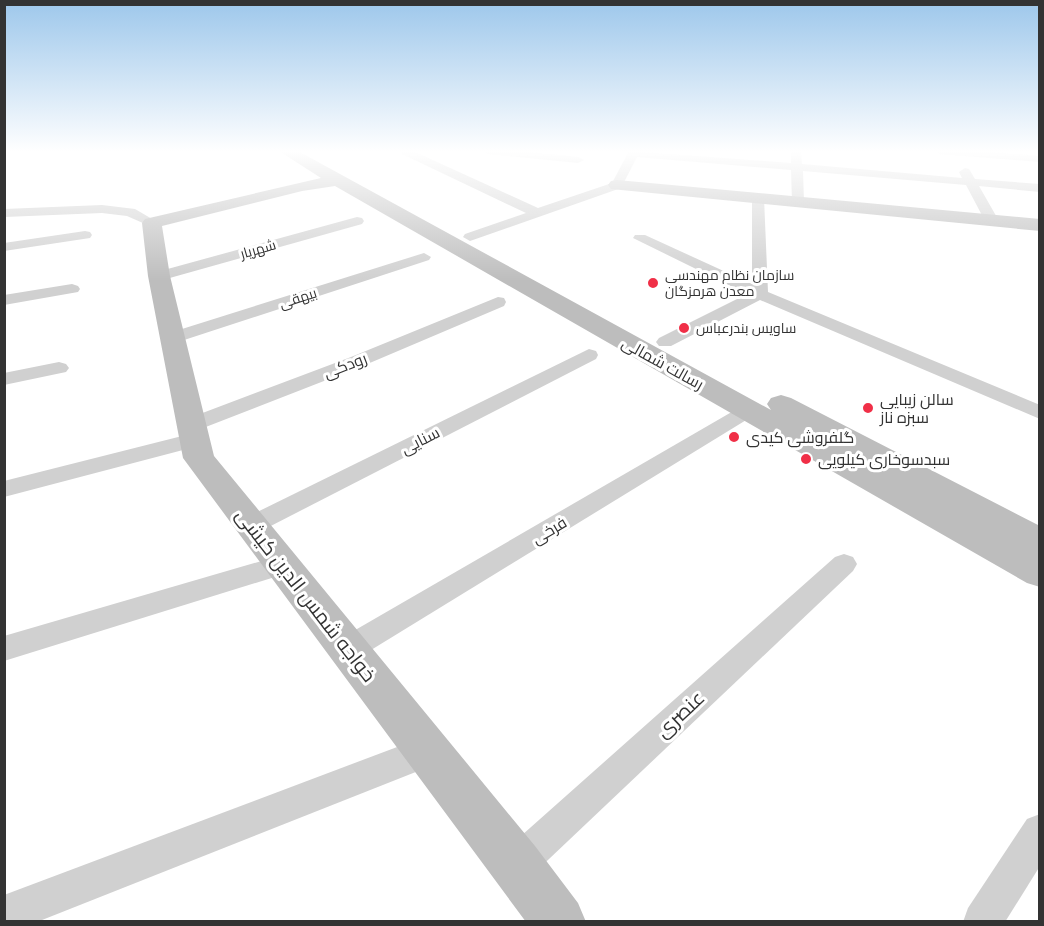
<svg xmlns="http://www.w3.org/2000/svg" width="1044" height="926" font-family="Overpass,Cairo,sans-serif">
<style>
.lines{fill:none;stroke-linecap:round;stroke-linejoin:round}
.street{fill:#d0d0d0;fill-rule:evenodd}
.secondary{fill:#bdbdbd;fill-rule:evenodd}
.poi-dot{fill:#f02f47;stroke:#fff;stroke-width:2}
.labels{text-anchor:middle;stroke-width:6;stroke-linejoin:round;paint-order:stroke}
.far-street-label{font-size:14px;fill:#333;stroke:#fff}
.far-poi-label{font-size:14px;fill:#333;stroke:#fff;text-anchor:start}
.street-label{font-size:16px;fill:#333;stroke:#fff}
.poi-label{font-size:16px;fill:#333;stroke:#fff;text-anchor:start}
.near-street-label{font-size:20px;fill:#333;stroke:#fff}
</style>
<rect width="100%" height="100%" fill="#fff"/>
<g class="lines">
<g class="street">
<polygon points="401,151 413,151 538,208 612,183 629,151 791,163 791,151 801,151 802,164 962,178 959,172 965,168 969,169 975,179 1040,184 1040,192 979,186 999,221 992,225 985,221 966,185 803,171 804,202 798,206 792,202 791,170 637,157 621,188 470,241 463,237 465,234 526,213 402,154"/>
<polygon points="482,151 521,151 578,157 584,160 578,163 488,154"/>
<polygon points="933,151 981,151 1040,156 1040,162 939,154"/>
<polygon points="758,194 764,198 768,292 1040,405 1040,419 760,300 671,346 659,346 656,342 659,338 747,294 633,238 635,235 645,235 752,284 752,198"/>
<polygon points="102,205 135,209 159,223 152,227 127,216 102,213 4,217 4,209"/>
<polygon points="357,217 362,218 364,221 362,224 159,281 151,276 153,273"/>
<polygon points="85,231 90,232 92,235 90,238 4,251 4,243"/>
<polygon points="424,253 431,257 429,260 178,342 166,342 163,338 166,334"/>
<polygon points="72,284 78,286 80,289 78,292 4,305 4,295"/>
<polygon points="498,297 504,298 506,302 504,306 365,365 198,430 191,431 184,430 180,425 184,420 351,357"/>
<polygon points="589,349 596,351 598,355 596,359 261,531 252,534 243,531 240,525 243,519"/>
<polygon points="59,362 66,364 69,368 66,372 4,385 4,373"/>
<polygon points="749,404 756,406 759,410 756,414 358,658 348,662 338,658 333,649 338,640 742,406"/>
<polygon points="194,433 202,435 205,440 202,445 4,497 4,481"/>
<polygon points="844,554 853,557 857,564 853,571 530,877 517,883 504,877 498,864 504,851 835,557"/>
<polygon points="282,555 291,558 295,565 291,572 4,661 4,636"/>
<polygon points="429,735 441,740 446,751 441,762 37,922 4,922 4,895"/>
<polygon points="1040,814 1040,866 1005,922 963,922 968,908 1027,819"/>
</g>
<g class="secondary">
<polygon points="279,151 298,151 771,410 767,404 771,398 781,395 791,398 1040,526 1040,555 1038,554 1040,587 1027,583 335,186 302,191 162,226 170,276 214,456 535,846 578,903 586,922 526,922 183,458 148,276 142,223 145,219 321,178"/>
<polygon points="617,180 1040,219 1040,231 611,189 608,185 611,181"/>
</g>
</g>
<linearGradient id="sky" x2="0" y2="1"><stop stop-color="#9dc7eb"/><stop offset="0.54" stop-color="#fff"/><stop offset="1" stop-color="#fff" stop-opacity="0"/></linearGradient>
<rect width="1044" height="281" fill="url(#sky)"/>
<g class="poi-dot">
<circle cx="653" cy="283" r="6"/>
<circle cx="684" cy="328" r="6"/>
<circle cx="868" cy="408" r="6"/>
<circle cx="734" cy="437" r="6"/>
<circle cx="806" cy="459" r="6"/>
</g>
<g class="labels">
<g class="far-street-label">
<text transform="translate(258 249) rotate(-16)" y="5">شهریار</text>
<text transform="translate(298 298) rotate(-18)" y="5">بیهقی</text>
</g>
<g class="far-poi-label">
<text x="665" y="280">سازمان نظام مهندسی<tspan x="665" dy="16">معدن هرمزگان</tspan></text>
<text x="696" y="333">ساویس بندرعباس</text>
</g>
<g class="street-label">
<text transform="translate(663 363) rotate(29)" y="6">رسالت شمالی</text>
<text transform="translate(345 365) rotate(-21)" y="6">رودکی</text>
<text transform="translate(420 440) rotate(-27)" y="6">سنایی</text>
<text transform="translate(549 530) rotate(-31)" y="6">فرخی</text>
</g>
<g class="poi-label">
<text x="880" y="405">سالن زیبایی<tspan x="880" dy="18">سبزه ناز</tspan></text>
<text x="746" y="443">گلفروشی کیدی</text>
<text x="818" y="465">سبدسوخاری کیلویی</text>
</g>
<g class="near-street-label">
<text transform="translate(306 595) rotate(52)" y="7">خواجه شمس الدين كيشی</text>
<text transform="translate(680 714) rotate(-43)" y="7">عنصری</text>
</g>
</g>
<rect width="1044" height="926" fill="none" stroke="#333333" stroke-width="12"/>
</svg>
